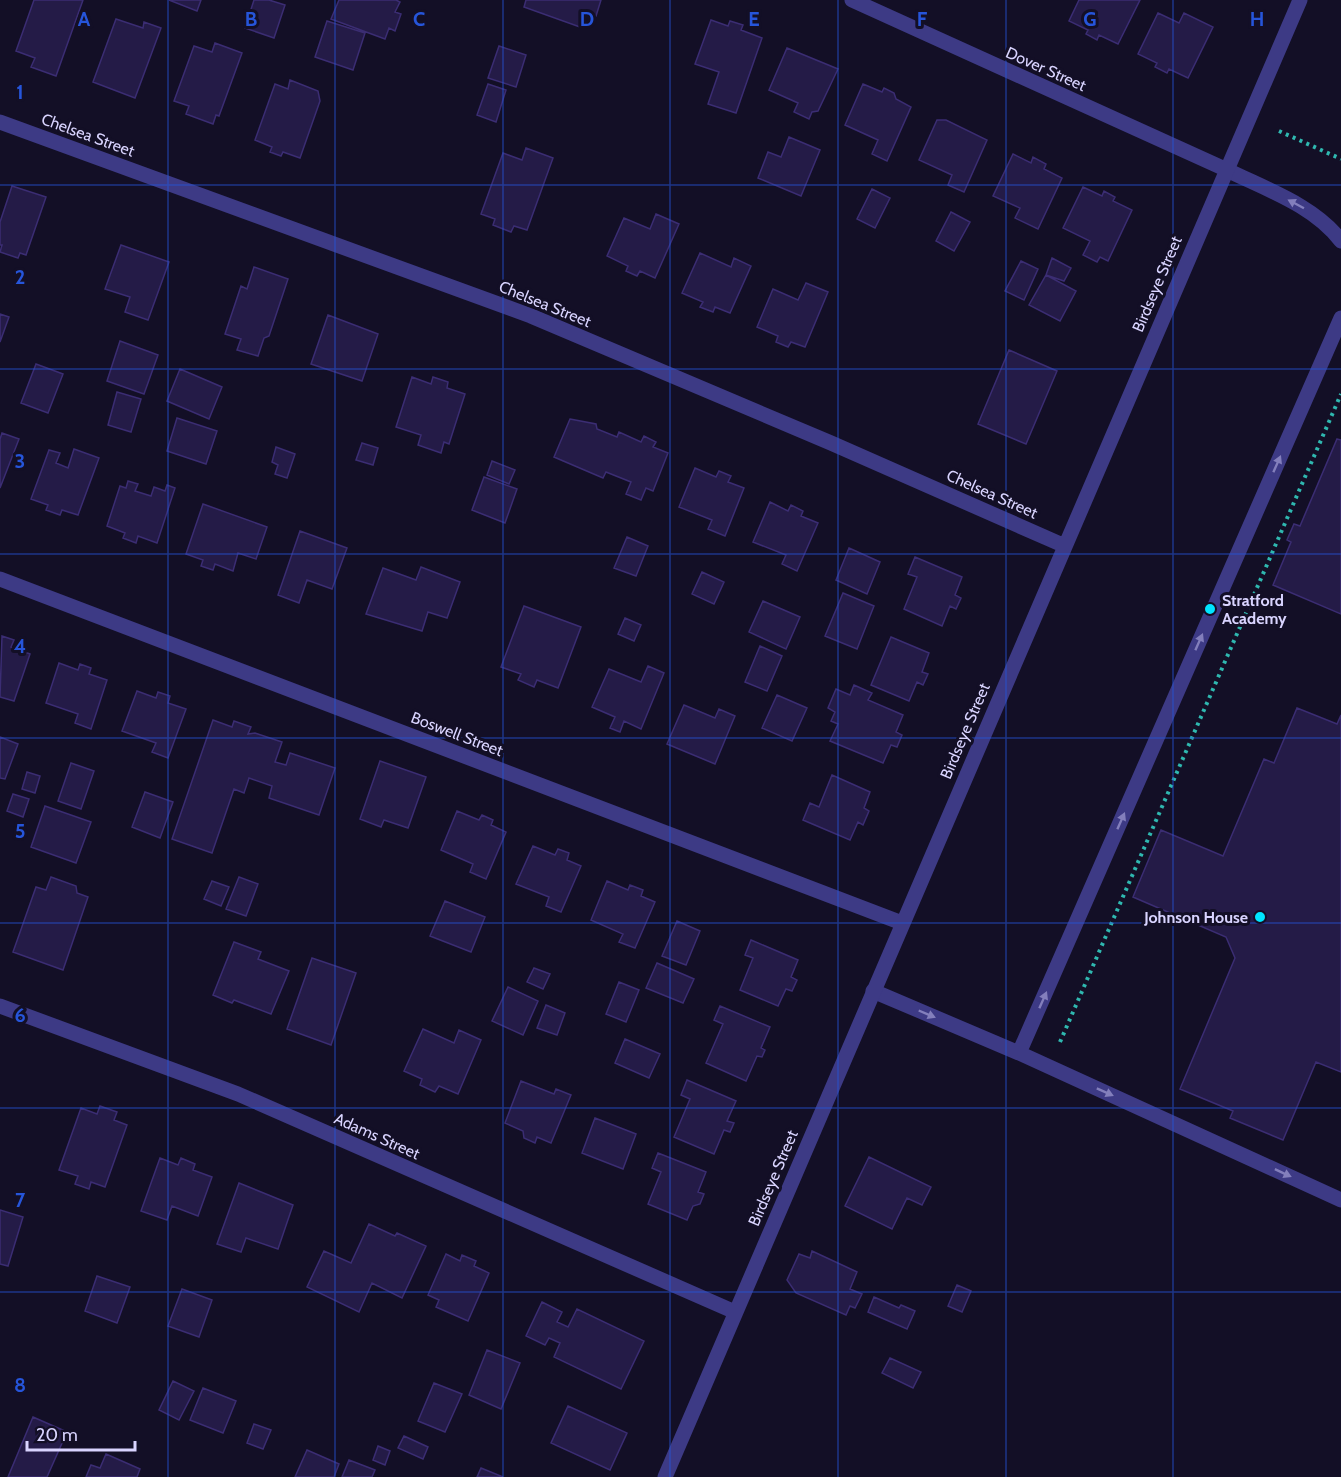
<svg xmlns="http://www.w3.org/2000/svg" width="1341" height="1477" font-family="Cabin,sans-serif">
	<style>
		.building { fill: #241b47; stroke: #3b2d73; stroke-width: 1.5 }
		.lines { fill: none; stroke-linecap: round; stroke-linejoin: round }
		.path { stroke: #2fb8b0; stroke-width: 4; stroke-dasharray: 3 4.5; stroke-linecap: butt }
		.service { stroke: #3d3a85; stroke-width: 15 }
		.minor { stroke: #3d3a85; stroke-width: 15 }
		.oneway { fill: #837fbc }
		.grid { fill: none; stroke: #2655da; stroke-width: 1.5; stroke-opacity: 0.55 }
		.poi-dot { fill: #00e5ff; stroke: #130f26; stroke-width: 2 }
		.labels { text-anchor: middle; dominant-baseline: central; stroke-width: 6; stroke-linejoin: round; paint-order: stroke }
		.street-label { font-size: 16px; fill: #d9d4ff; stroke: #130f26 }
		.poi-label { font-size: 16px; font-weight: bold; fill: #d9d4ff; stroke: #130f26; text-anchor: start }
		.grid-label { font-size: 20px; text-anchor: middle; font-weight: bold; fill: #2655da; stroke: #130f26; stroke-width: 6; stroke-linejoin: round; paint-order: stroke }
	</style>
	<rect width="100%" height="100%" fill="#130f26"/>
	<path class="building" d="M34 0H83L56 76 31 67 35 58 16 51Z
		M169 0H201L197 11Z
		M254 0H269L285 5 274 38 245 28Z
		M339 0H396L400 2 395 12 401 14 395 31 389 28 385 39 331 19Z
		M526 0H601L596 16 585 12 580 27 524 7Z
		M1079 0H1140L1118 44 1099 35 1097 40 1086 34 1088 30 1069 21Z
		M1158 13 1179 23 1184 13 1213 27 1188 78 1169 69 1167 73 1155 67 1157 63 1138 54Z
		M116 19 143 28 144 22 161 28 135 98 93 82Z
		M711 20 728 26 730 21 743 25 741 30 762 38 736 113 708 104 719 72 695 64Z
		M327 21 365 33 353 70 315 57Z
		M215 43 242 53 219 116 216 115 213 124 186 114 189 106 174 101 194 46 212 52Z
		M499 46 526 55 516 87 488 78Z
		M787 48 838 69 818 111 812 112 809 119 794 112 798 103 769 90Z
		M290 80 318 91 320 101 300 158 283 152 281 156 270 152 272 147 255 140 275 84 288 89Z
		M488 84 506 90 496 122 477 115Z
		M863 84 882 92 884 88 894 93 896 99 911 107 887 161 872 154 878 140 845 125Z
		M937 120H946L987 140 964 192 948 185 952 175 919 160Z
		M789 137 820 150 801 196 758 178 768 152 781 157Z
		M526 148 553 158 527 230 514 226 511 232 493 225 495 219 481 214 503 153 522 160Z
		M1013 154 1031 163 1033 157 1046 164 1044 169 1062 178 1038 229 1015 218 1020 208 993 196Z
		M12 186 46 197 26 255 20 253 18 258 0 252 2 245H0V222Z
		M1083 187 1102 196 1104 191 1115 197 1113 201 1132 210 1108 261 1100 257 1097 262 1083 255 1090 241 1063 228Z
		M872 189 890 198 875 228 857 219Z
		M951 212 970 222 954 251 936 241Z
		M656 214 679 224 655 278 640 271 637 276 626 271 628 266 607 256 624 218 650 229Z
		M121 245 169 262 148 320 125 312 130 297 105 289Z
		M700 253 731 267 734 258 751 266 730 313 715 307 713 312 700 307 703 302 682 293Z
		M1052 258 1071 268 1064 281 1046 275Z
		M1021 261 1038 269 1024 300 1005 291Z
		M254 267 288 279 269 336 264 338 258 356 237 350 241 339 225 334 241 286 247 289Z
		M1046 275 1076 291 1060 321 1029 305Z
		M806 283 828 292 805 347 791 342 788 347 776 342 778 336 757 327 773 289 798 300Z
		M0 314 9 317 0 342Z
		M328 315 378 334 362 381 311 364Z
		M120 341 158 355 144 394 107 381Z
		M1009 350 1057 371 1026 444 978 424Z
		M36 364 63 374 48 413 21 403Z
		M180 369 222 387 209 419 167 401Z
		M412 377 431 384 433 377 448 382 447 388 465 394 449 444 444 442 441 453 418 445 421 435 396 427Z
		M117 392 141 399 131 432 108 425Z
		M177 418 217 431 206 464 167 451Z
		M570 419 596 424 597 429 617 437 619 432 641 442 644 436 656 442 653 447 668 453 653 491 646 488 641 500 626 494 631 482 606 472 603 478 554 457Z
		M2 433 19 439 0 488V439Z
		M1337 439 1341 440V614L1273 585 1291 542 1287 540 1294 524 1300 526Z
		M362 443 378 448 373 465 356 460Z
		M276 447 295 454 287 478 275 474 278 465 272 462Z
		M74 449 99 458 78 515 62 510 60 515 46 510 48 505 31 499 49 450 60 453 56 463 68 468Z
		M492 461 515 470 509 484 487 475Z
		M695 468 716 477 719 471 731 476 728 482 744 488 725 536 708 529 712 520 679 507Z
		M484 477 517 489 505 523 472 510Z
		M128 481 138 484 135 491 151 496 154 487 165 491 167 485 175 488 157 543 138 536 136 543 123 538 125 533 107 526 120 486 126 488Z
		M770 502 788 511 791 505 803 511 801 516 818 523 797 571 782 564 786 555 753 542Z
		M203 504 267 527 256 559 238 553 233 571 215 564 213 570 201 566 203 560 186 554Z
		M300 531 347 548 332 589 307 580 299 603 278 595Z
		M627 537 648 546 636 576 614 568Z
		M849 548 880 562 867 594 836 580Z
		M915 557 962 577 955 595 961 598 956 609 950 606 942 626 904 609 917 577 908 574Z
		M421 567 460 582 447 618 428 612 422 631 366 614 383 568 416 580Z
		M702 572 724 582 714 604 692 594Z
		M843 593 874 606 857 649 825 636Z
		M763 601 800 617 786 649 749 632Z
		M524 606 581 627 558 688 537 680 534 687 518 680 521 674 501 667Z
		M625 618 641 625 634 641 618 634Z
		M2 636 14 640 11 647 30 654 14 701 0 697Z
		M891 637 929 653 922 672 928 674 923 685 917 682 909 701 871 685Z
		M760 646 782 656 767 691 745 682Z
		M59 663 78 670 80 664 91 668 89 674 107 680 91 729 75 723 78 714 46 703Z
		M648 666 664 673 641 729 624 721 620 732 610 728 615 717 592 707 609 669 641 682Z
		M854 685 872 693 868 700 903 715 896 732 902 735 897 747 891 745 883 763 830 741 838 724 831 721 835 712 828 708 836 689 850 695Z
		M137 691 156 698 158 692 170 696 168 703 186 709 168 758 152 752 156 743 122 731Z
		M777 695 807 708 792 741 762 728Z
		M684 705 715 718 719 709 735 716 715 764 667 744Z
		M1297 708 1337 724 1341 715V1072L1316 1062 1283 1140 1230 1118 1233 1111 1180 1089 1235 958 1226 937 1133 897 1161 830 1223 856 1264 759 1274 763Z
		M213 720 232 727 234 721 251 727 248 734 255 733 282 742 275 762 286 765 290 753 335 768 319 815 269 798 272 786 249 778 244 793 234 789 212 853 172 839Z
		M0 737 18 744 5 779 0 778Z
		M380 761 426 777 408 828 384 820 381 827 360 819Z
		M71 763 94 771 81 809 58 801Z
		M27 772 40 776 35 793 22 789Z
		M832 775 870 792 864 808 869 811 863 825 858 822 850 840 803 820 810 803 819 807Z
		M145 792 173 802 160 838 132 827Z
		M13 794 29 799 23 817 7 811Z
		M45 806 91 822 76 863 31 847Z
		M457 811 479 820 482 815 493 820 491 825 506 832 486 879 470 872 473 864 441 850Z
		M533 846 555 855 558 849 569 853 567 860 581 866 561 912 546 906 549 897 516 884Z
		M51 877 76 886 77 893 88 897 63 970 13 952 36 887 46 890Z
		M239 877 258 884 246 916 226 909Z
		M212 881 229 887 221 906 204 899Z
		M607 881 628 890 630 885 643 890 641 896 655 902 635 948 619 942 623 934 591 920Z
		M445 901 485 917 471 952 430 936Z
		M677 921 700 931 686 965 662 956Z
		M751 940 798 960 791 977 797 980 792 991 786 989 778 1006 740 990 753 958 745 955Z
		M234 942 261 952 258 959 289 971 271 1014 234 1000 232 1003 213 995Z
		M312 958 356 973 331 1045 287 1029Z
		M657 963 694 979 683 1003 646 988Z
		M534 968 550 974 543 989 527 982Z
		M619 982 639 990 626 1022 606 1014Z
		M508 987 538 1001 523 1035 492 1021Z
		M546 1005 565 1013 557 1035 537 1028Z
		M720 1006 770 1027 761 1048 765 1050 762 1057 757 1056 746 1081 706 1063 723 1024 714 1020Z
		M423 1029 454 1043 459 1030 481 1040 458 1094 439 1086 435 1092 420 1085 422 1079 404 1071Z
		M625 1039 660 1054 649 1078 615 1063Z
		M687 1080 736 1101 727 1121 734 1123 730 1132 724 1130 714 1154 674 1137 690 1099 681 1095Z
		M521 1081 554 1094 556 1089 571 1095 551 1143 537 1137 535 1143 524 1138 523 1131 505 1123Z
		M100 1106 117 1112 114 1120 127 1125 105 1187 91 1182 89 1189 75 1184 78 1176 59 1170 81 1108 97 1114Z
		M595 1118 636 1134 623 1169 582 1153Z
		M658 1153 706 1172 698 1192 704 1194 700 1204 693 1206 687 1220 648 1204 661 1172 652 1168Z
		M869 1157 931 1187 922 1205 907 1198 892 1229 845 1206Z
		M160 1158 178 1165 181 1158 195 1164 193 1170 212 1177 198 1216 172 1206 167 1220 141 1211Z
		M239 1183 293 1205 278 1249 246 1238 241 1252 217 1244Z
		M0 1210 23 1217 8 1266 0 1264Z
		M369 1224 395 1236 397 1233 426 1246 402 1298 372 1283 359 1312 307 1287 324 1251 351 1263Z
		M812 1251 857 1272 850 1289 862 1294 855 1308 850 1306 846 1315 796 1293 787 1280 799 1254 810 1258Z
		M446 1254 460 1261 462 1255 476 1261 474 1266 489 1273 468 1321 436 1307 439 1300 428 1295Z
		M97 1276 130 1287 117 1323 85 1311Z
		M957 1285 971 1291 962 1312 948 1306Z
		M182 1289 212 1300 199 1337 168 1326Z
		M874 1297 899 1308 901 1305 915 1311 907 1329 868 1312Z
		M542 1302 562 1312 557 1322 568 1327 577 1309 644 1341 621 1389 554 1357 560 1343 549 1338 545 1345 526 1336Z
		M487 1350 520 1363 501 1409 469 1395Z
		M890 1358 921 1372 913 1388 882 1373Z
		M173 1381 194 1391 179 1420 159 1410Z
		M434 1383 462 1394 445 1432 418 1421Z
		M203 1388 236 1401 223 1433 190 1420Z
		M568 1406 627 1433 610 1470 551 1443Z
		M33 1417 67 1432 47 1477H8Z
		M254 1424 271 1430 263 1449 247 1443Z
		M404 1436 428 1447 423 1459 398 1448Z
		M378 1446 390 1451 385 1465 373 1460Z
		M307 1450 339 1464 334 1477H295Z
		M106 1454 140 1469 137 1477H86L91 1465 100 1468Z
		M349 1460 375 1470 372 1477H342Z
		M481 1468 503 1477H477Z"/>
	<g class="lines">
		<path class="path" d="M1279 131 1341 159
			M1060 1042 1341 394"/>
		<path class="service" d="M1225 169C1265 189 1314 205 1341 241
			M873 991 1019 1053 1341 1200
			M1019 1053 1341 318"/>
		<path class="minor" d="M852 0 1225 169
			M0 122 531 316 831 443 1065 546
			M0 579 902 923
			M0 1006 238 1094 735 1312
			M665 1477 1300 0"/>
	</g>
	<defs><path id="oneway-solid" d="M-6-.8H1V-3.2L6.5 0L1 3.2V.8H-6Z" transform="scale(1.5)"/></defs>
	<g class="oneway">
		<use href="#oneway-solid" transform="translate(1296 204) rotate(-152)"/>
		<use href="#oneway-solid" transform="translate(1277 464) rotate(-66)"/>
		<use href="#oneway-solid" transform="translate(1199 642) rotate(-66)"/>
		<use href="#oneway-solid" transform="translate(1121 821) rotate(-66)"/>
		<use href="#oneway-solid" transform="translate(1043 1000) rotate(-66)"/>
		<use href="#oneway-solid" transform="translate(927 1014) rotate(23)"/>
		<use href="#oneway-solid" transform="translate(1105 1092) rotate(24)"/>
		<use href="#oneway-solid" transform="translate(1283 1173) rotate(25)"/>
	</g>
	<path class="grid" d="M168 0V1477M335 0V1477M503 0V1477M670 0V1477M838 0V1477M1006 0V1477M1173 0V1477M0 185H1341M0 369H1341M0 554H1341M0 738H1341M0 923H1341M0 1108H1341M0 1292H1341"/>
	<g class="poi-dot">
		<circle cx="1210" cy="609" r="6"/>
		<circle cx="1260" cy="917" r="6"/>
	</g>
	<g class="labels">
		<g class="street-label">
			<text transform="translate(1046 69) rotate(24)">Dover Street</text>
			<text transform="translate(88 135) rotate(20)">Chelsea Street</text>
			<text transform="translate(1157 284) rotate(-67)">Birdseye Street</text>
			<text transform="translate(545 304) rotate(22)">Chelsea Street</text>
			<text transform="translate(992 494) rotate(24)">Chelsea Street</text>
			<text transform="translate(965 731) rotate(-67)">Birdseye Street</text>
			<text transform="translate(457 734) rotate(21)">Boswell Street</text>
			<text transform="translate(377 1136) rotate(24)">Adams Street</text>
			<text transform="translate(773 1178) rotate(-67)">Birdseye Street</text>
		</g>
		<g class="poi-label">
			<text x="1222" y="600">Stratford<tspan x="1222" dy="18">Academy</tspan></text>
			<text x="1248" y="917" text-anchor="end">Johnson House</text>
		</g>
	</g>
	<g class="grid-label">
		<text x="84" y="26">A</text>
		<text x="251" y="26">B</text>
		<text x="419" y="26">C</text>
		<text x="587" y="26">D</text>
		<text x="754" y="26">E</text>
		<text x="922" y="26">F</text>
		<text x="1090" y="26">G</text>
		<text x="1257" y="26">H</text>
		<text x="20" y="99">1</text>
		<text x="20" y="284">2</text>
		<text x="20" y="468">3</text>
		<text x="20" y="653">4</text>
		<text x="20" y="838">5</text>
		<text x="20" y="1022">6</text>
		<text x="20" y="1207">7</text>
		<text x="20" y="1392">8</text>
	</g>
	<path d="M27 1441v9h108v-9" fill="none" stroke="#d9d4ff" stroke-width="3"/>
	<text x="36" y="1441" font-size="18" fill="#d9d4ff" stroke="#130f26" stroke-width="4.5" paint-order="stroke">20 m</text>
</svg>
